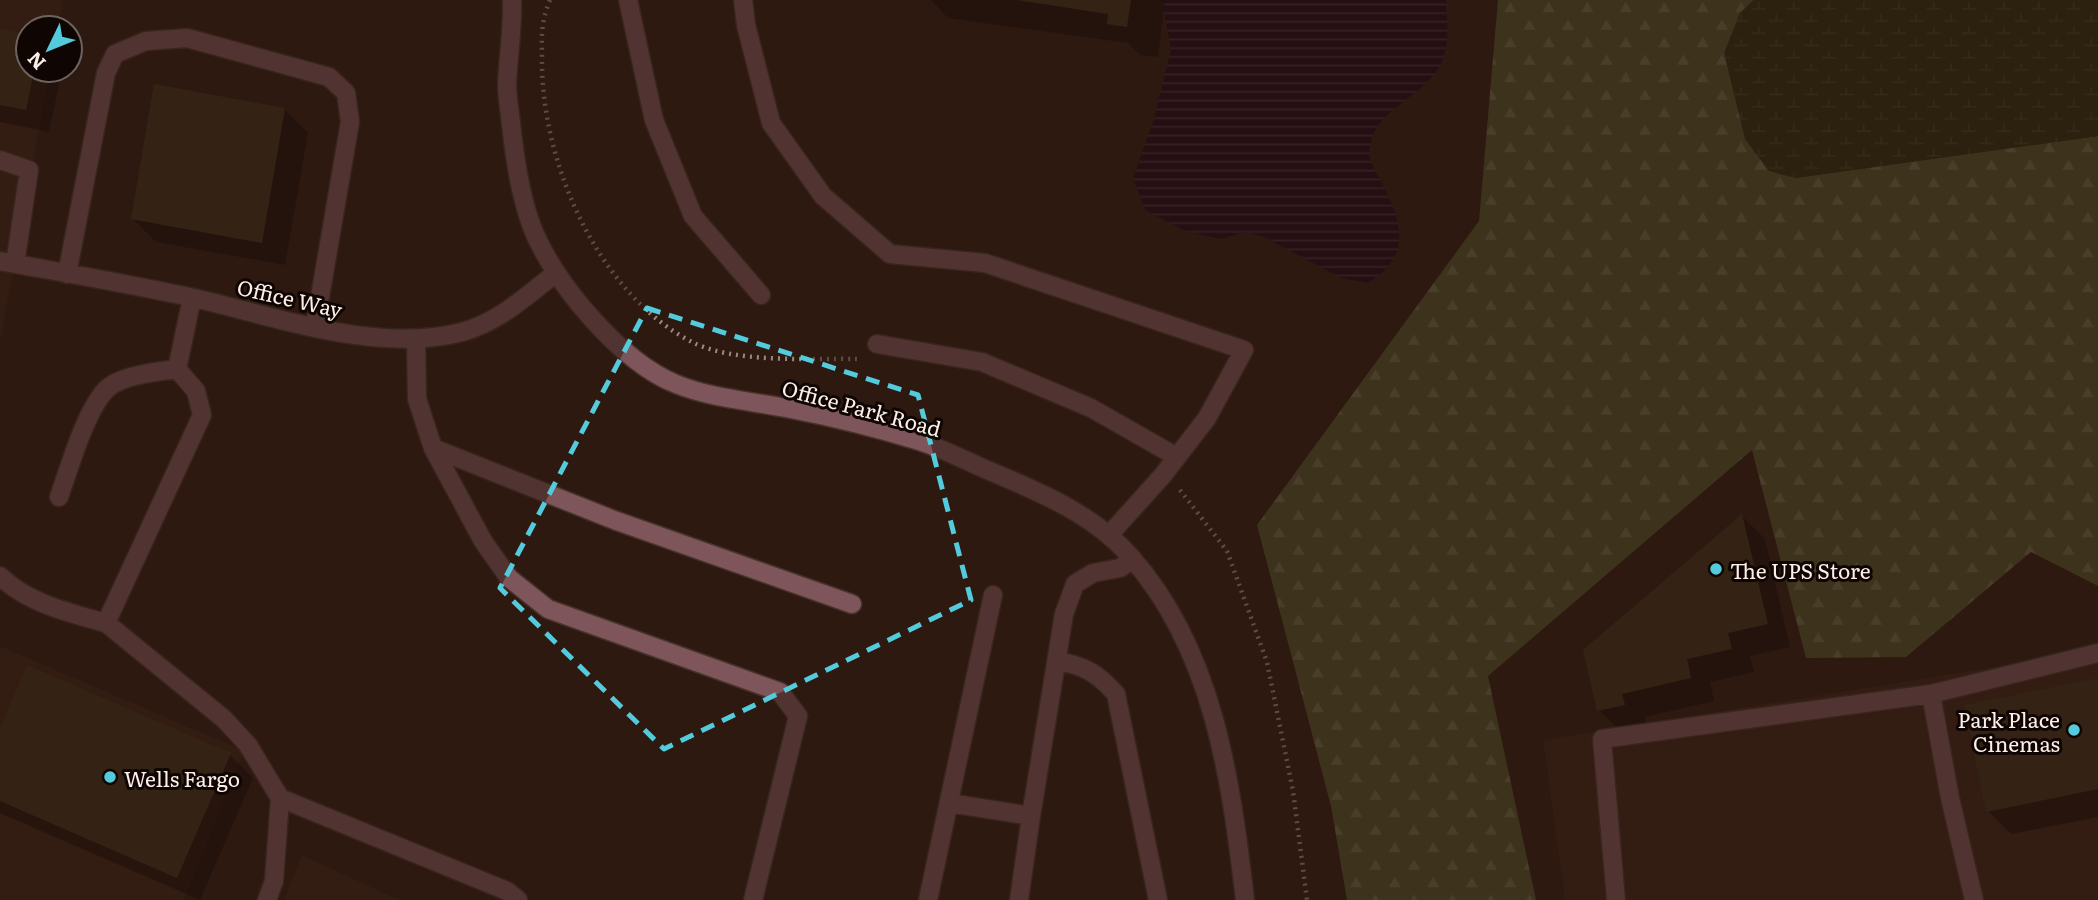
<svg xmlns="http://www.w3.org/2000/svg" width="2098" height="900" font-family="Literata,serif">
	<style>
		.built { fill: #3a1f14 }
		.forest { fill: url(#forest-firs) }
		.wetland { fill: url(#wetland-marsh) }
		.water { fill: url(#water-rules) }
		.shadow { fill: #0007 }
		.building { fill: #3c2f1c }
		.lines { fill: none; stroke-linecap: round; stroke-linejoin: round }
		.minor-casing { stroke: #46332a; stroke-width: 21 }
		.path { stroke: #9a8982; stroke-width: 4.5; stroke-dasharray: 2 5; stroke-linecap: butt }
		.minor { stroke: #7d555b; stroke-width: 18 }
		.marked { fill: none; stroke: #53cbdc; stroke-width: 5; stroke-dasharray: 14 9; stroke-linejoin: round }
		.poi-dot { fill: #53cbdc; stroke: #0f0604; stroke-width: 2.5 }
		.labels { text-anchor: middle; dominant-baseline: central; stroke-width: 6; stroke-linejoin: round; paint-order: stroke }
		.street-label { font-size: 21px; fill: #feefe9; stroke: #0f0604 }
		.poi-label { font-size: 21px; fill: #feefe9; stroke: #0f0604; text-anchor: start }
	</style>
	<defs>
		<pattern id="forest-firs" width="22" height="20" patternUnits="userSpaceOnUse" patternTransform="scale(1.75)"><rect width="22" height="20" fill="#50502a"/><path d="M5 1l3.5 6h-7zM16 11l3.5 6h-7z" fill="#6a6a49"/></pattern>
		<pattern id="wetland-marsh" width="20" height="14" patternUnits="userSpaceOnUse" patternTransform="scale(1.75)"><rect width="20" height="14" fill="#2a2a0c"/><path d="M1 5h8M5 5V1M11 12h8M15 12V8" fill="none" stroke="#3f3f24"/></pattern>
		<pattern id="water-rules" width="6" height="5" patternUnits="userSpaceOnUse" patternTransform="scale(1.75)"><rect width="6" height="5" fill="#1c0317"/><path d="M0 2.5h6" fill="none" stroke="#3e2839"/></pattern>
	</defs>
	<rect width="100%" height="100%" fill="#2d1910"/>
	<path class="built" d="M0 0H63L58 28H28V70H50L0 342Z
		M0 646 244 751 184 900H0Z
		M2098 650V900H1565L1543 740Z
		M302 855 399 900H284Z"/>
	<path class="forest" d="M1498 0H1754L1740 13 1795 178 2098 136V586L2031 552 1906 657 1806 658 1752 450 1488 676 1536 900H1347L1331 806 1257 525 1479 221Z"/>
	<path class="wetland" d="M1754 0H2098V136L1795 178 1769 171 1745 139 1724 53 1740 13Z"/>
	<path class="water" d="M1162 0H1446C1447 19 1450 40 1443 59 1428 97 1376 106 1370 147 1367 160 1375 170 1381 181 1402 222 1413 255 1368 283L1341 278 1264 237 1246 232 1221 239 1185 231 1145 210 1133 178 1154 119 1171 49Z"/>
	<path class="shadow" d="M931 0H1165L1158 57 1140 55 1128 43 948 18Z
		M0 30 28 36V70H62L49 132 0 122Z
		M284 109 308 133 285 265 156 242 133 219Z
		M1742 516 1765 539 1790 647 1750 656 1754 672 1710 682 1714 701 1645 717 1647 728 1622 733 1599 710Z
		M2098 680V817L2011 834 1988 811Z
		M0 733 230 755 253 778 200 900 0 813Z"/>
	<path class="building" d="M1017 0H1131L1127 27 1107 24 1108 14Z
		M0 29 28 34V70H34L26 110 0 105Z
		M154 84 285 108 262 243 131 219Z
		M1742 514 1768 624 1728 633 1732 649 1687 659 1691 678 1622 694 1625 705 1597 711 1583 650Z
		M27 665 231 753 177 878 0 801V728Z
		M2098 678V789L1986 812 1964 705Z"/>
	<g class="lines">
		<defs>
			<path id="minor" d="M512 0C513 29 508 57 507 85 507 98 510 112 511 124 515 159 520 195 532 227 553 282 621 362 676 384 713 399 753 401 791 409 832 417 880 429 919 441 944 449 968 462 992 472 1042 493 1094 515 1130 556 1214 650 1231 781 1245 900
				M628 0 654 120 693 216 761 295
				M743 0 746 25 771 123 823 196 890 254 985 263 1244 350 1207 418 1163 475 1110 534
				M0 160 29 170 15 264
				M0 261C65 273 130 284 194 298 277 317 377 354 462 332 499 322 526 296 556 273
				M67 274 106 73 115 54 146 41 187 38 329 77 346 93 350 122 315 326
				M416 340 417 399 433 448 614 520 852 604
				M877 344 982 362 1091 408 1177 457
				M433 448 483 541 509 578 548 609 780 692 798 716 753 900
				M59 497C69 469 87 405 109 387 122 376 159 371 177 369L192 298
				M0 576C27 603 70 613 106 623L202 415 196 391 177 369
				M106 623 224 719 248 745 280 798 274 881 267 900
				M1058 661C1085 666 1097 673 1116 694L1158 900
				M1931 694 2098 653
				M280 798 507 891 518 900
				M949 803 1031 816 1064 614 1075 584 1093 573 1120 568 1133 559
				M928 900 993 595
				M1019 900 1031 816
				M1616 900 1602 739 1931 694 1950 798 1974 900"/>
		</defs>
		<use href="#minor" class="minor-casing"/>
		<path class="path" d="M550 0C540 24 542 37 542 62 542 162 597 292 690 341 733 364 809 358 857 359
			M1180 490 1227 551 1267 662 1293 791 1307 900"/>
		<use href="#minor" class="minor"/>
	</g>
	<path d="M0 0H2098V900H0ZM647 308 918 395 971 600 664 749 500 588Z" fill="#2d1910" fill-opacity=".55" fill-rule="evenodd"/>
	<path class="marked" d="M647 308 918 395 971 600 664 749 500 588Z"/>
	<g class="poi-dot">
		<circle cx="1716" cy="569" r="7"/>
		<circle cx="2074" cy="730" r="7"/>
		<circle cx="110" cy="777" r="7"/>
	</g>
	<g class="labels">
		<g class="street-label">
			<text transform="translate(290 297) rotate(13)">Office Way</text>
			<text transform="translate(862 407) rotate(15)">Office Park Road</text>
		</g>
		<g class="poi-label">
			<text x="1730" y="569">The UPS Store</text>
			<text x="2060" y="718" text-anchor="end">Park Place<tspan x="2060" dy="24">Cinemas</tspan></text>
			<text x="124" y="777">Wells Fargo</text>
		</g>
	</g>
	<g transform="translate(49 49) rotate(227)"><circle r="33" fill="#0f0604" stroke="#6f6360" stroke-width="2"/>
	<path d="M0-5L12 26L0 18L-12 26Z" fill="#53cbdc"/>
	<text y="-10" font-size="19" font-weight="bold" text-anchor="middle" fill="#feefe9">N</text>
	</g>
</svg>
